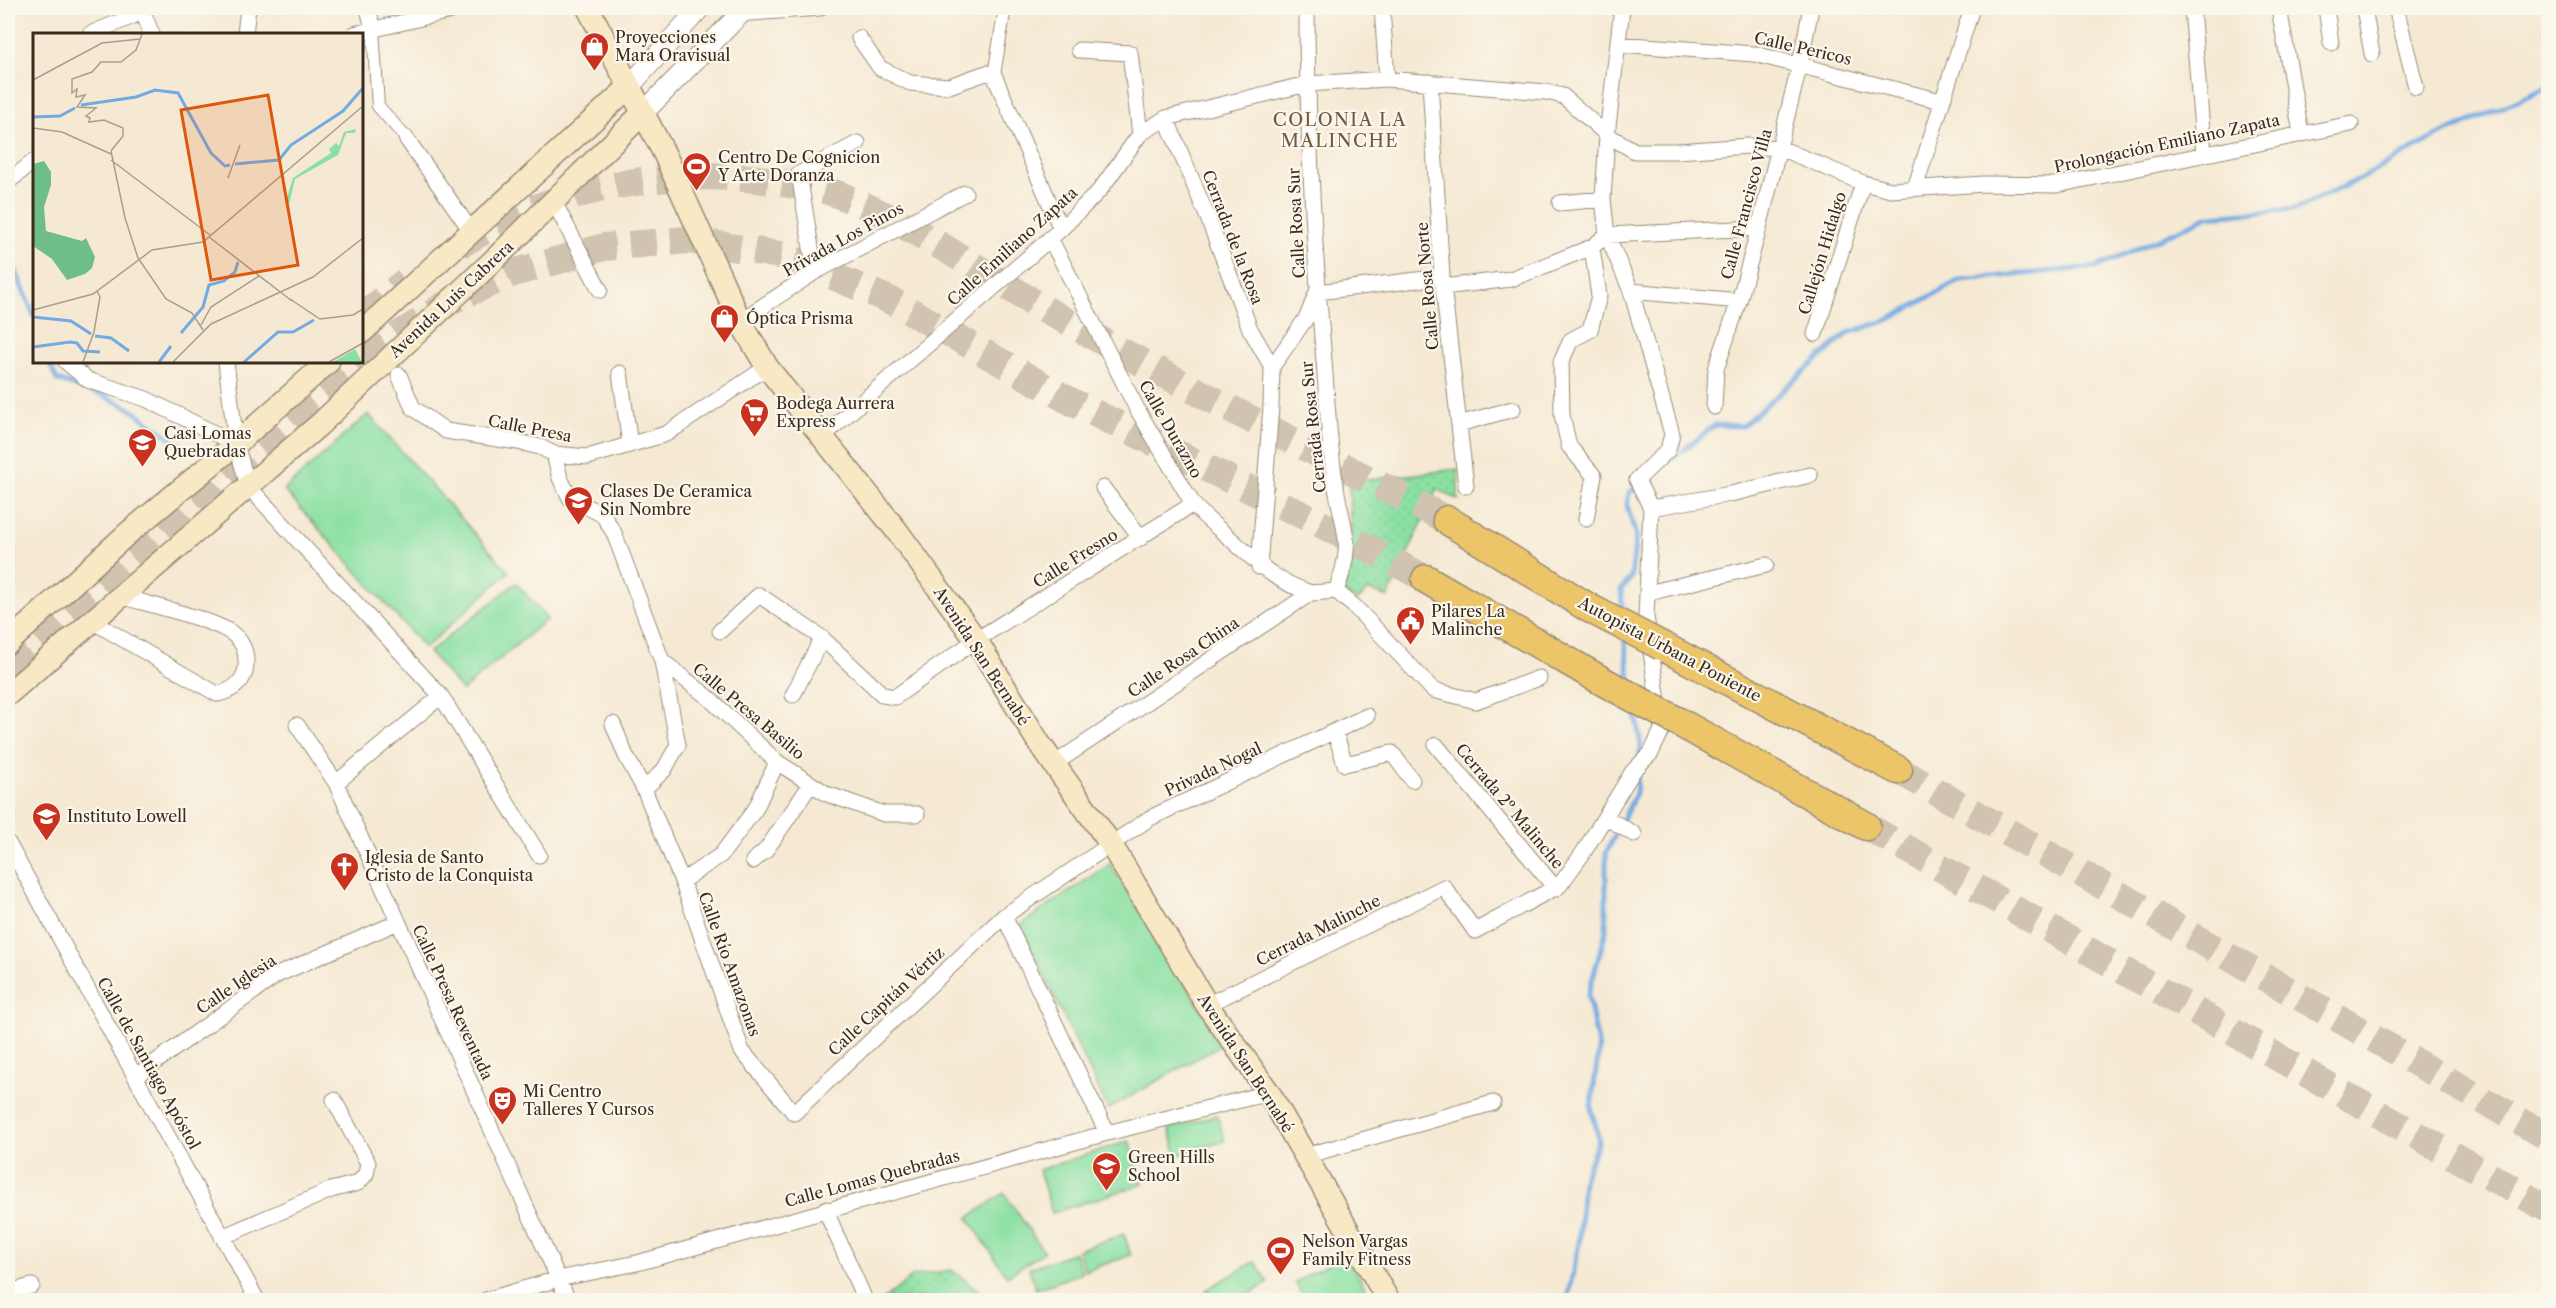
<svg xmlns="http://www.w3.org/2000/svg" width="2556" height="1308" font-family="'Libre Caslon Text',serif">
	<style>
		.grass { fill: #8ae0a2; stroke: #628560; stroke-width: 1.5 }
		.park { fill: url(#park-dots); stroke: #628560; stroke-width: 1.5 }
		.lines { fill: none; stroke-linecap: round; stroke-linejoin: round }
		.stream { stroke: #73aae1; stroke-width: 5 }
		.motorway-tunnel { stroke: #d0c3af; stroke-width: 28; stroke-dasharray: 28 14; stroke-linecap: butt }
		.pedestrian-casing { stroke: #988a78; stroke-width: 14 }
		.minor-casing { stroke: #988a78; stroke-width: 17 }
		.tertiary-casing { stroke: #988a78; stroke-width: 22 }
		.secondary-casing { stroke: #988a78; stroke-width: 25 }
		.motorway-casing { stroke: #988a78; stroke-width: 31 }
		.pedestrian { stroke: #fff; stroke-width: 12 }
		.minor { stroke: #fff; stroke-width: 15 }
		.tertiary { stroke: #fff; stroke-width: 20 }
		.secondary { stroke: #f8e8c3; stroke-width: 22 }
		.motorway { stroke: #edc569; stroke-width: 28 }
		.motorway-bridge-casing { stroke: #988a78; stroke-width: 31; stroke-linecap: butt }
		.motorway-bridge { stroke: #edc569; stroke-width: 28 }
		.labels { text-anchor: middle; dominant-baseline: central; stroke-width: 4.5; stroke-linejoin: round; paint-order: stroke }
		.poi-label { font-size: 16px; fill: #3b2a1e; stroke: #fbf7ec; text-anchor: start }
		.street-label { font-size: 16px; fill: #3b2a1e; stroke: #fbf7ec }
		.neighbourhood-label { font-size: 18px; letter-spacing: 1.5px; fill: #725843; stroke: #fbf7ec }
		.inset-river { fill: none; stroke: #73aae1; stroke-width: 3 }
		.inset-road { fill: none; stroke: #ab9d8b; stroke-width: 1.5 }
		.view { fill: #df570d; fill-opacity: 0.15; stroke: #df570d; stroke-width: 3 }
		.inset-edge { fill: none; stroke: #3b2a1e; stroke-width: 3 }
	</style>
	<defs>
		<pattern id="park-dots" width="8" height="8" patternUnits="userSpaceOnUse" patternTransform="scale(1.5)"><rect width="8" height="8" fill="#8ae0a2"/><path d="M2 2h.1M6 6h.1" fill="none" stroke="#78c08b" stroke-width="1.8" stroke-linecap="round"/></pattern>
	</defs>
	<rect width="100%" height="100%" fill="#fbf7ec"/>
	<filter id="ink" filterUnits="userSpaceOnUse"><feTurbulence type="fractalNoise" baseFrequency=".0167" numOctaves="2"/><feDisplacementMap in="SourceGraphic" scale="12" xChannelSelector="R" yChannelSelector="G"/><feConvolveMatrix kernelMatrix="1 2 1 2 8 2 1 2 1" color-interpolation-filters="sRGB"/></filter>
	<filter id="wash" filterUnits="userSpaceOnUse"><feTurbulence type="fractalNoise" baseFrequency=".008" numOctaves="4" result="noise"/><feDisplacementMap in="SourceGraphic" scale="24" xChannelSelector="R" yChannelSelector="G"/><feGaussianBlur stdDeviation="1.35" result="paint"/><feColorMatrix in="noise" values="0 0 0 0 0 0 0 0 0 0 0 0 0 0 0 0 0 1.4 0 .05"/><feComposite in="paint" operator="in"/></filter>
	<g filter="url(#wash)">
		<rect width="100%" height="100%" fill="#f5e9d3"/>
		<path class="grass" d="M368 414 509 572 425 648 284 490Z
			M516 583 547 619 462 691 429 652Z
			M1110 864 1223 1044 1108 1109 1020 925Z
			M1217 1115 1225 1141 1177 1155 1169 1129Z
			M1129 1141 1143 1184 1052 1213 1039 1170Z
			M1004 1193 1044 1252 1007 1276 968 1218Z
			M1124 1234 1131 1255 1085 1271 1078 1250Z
			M1075 1252 1082 1273 1036 1289 1029 1268Z
			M1346 1254 1371 1298 1368 1300H1305L1295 1282Z
			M1255 1261 1268 1283 1239 1300H1212L1206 1290Z"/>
		<path class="park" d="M1458 469V500L1437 489 1388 597 1368 590 1357 601 1342 591 1352 565 1349 482Z
			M952 1270 991 1300 914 1298 883 1300 913 1276Z"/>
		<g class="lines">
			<path class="stream" d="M8 258 15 269 34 316
				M49 362 57 380 100 394 129 408 185 448
				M1653 474 1715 425 1742 426 1848 333 1888 320 1960 280 2097 267 2209 216 2296 209 2366 176 2431 139 2548 87
				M1623 615 1621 589 1631 578 1636 536 1627 505 1629 493 1639 485
				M1624 636 1631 686
				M1635 710 1641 746 1639 760
				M1569 1300 1568 1296 1579 1243 1583 1180 1599 1139 1591 1108 1599 1049 1588 995 1606 931V853L1636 793 1638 773"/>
		</g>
	</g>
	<g filter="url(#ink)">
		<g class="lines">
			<path class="motorway-tunnel" d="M459 245C556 186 683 162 794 185 808 187 824 189 837 194 921 227 996 283 1075 326 1197 394 1323 455 1447 520
				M362 317 406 281
				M362 359 456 298 513 273 604 247 688 240 786 256 892 301 1070 401 1353 540 1426 579
				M8 670 83 598 358 362
				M1898 770 2548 1137
				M1866 826 2548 1209"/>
			<defs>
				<path id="pedestrian" d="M373 29 378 106 406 138
					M994 75 1005 8"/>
				<path id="minor" d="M141 8 152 34
					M368 8 373 29
					M1307 8C1307 121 1313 236 1323 349 1327 393 1328 437 1335 481 1342 531 1356 539 1336 591
					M1382 8 1387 79
					M2192 8 2204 154
					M2279 8 2301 133
					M2326 8 2331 43
					M2364 8 2372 54
					M2396 8 2416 87
					M738 14 820 8
					M90 34 143 12
					M245 34 248 8
					M354 34 463 8
					M859 38 880 68 910 83 949 86 986 73 994 75 1061 229
					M1618 44 1754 54 1941 101
					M1079 50 1130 53 1140 134
					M1430 82 1442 277 1466 486
					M1166 118 1208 218 1250 329 1272 367
					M406 138 472 232
					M8 182 34 161
					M1915 188 1972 8
					M554 202 600 290
					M1560 203 1603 199
					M1050 238 1137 409 1193 504C1205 519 1220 529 1234 542 1263 567 1273 580 1311 593
					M815 272 799 174 858 143
					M1443 287 1511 279 1592 247 1607 235 1759 228
					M1631 291 1739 301
					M1318 292 1442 277
					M740 321 815 272 965 193
					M1815 334 1863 183
					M66 362 88 380 146 399 236 444
					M226 362 236 444 248 486 441 696 539 855
					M620 373 630 445
					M399 375 413 408 446 431 518 442 540 447 554 454 588 457 666 434 767 367
					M1714 407 1716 369 1739 301 1759 228 1800 64 1811 8
					M1459 424 1513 409
					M824 435 1061 229 1100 190 1140 134 1166 118 1307 84 1387 79 1546 92 1563 96 1607 135 1635 151H1678L1748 146 1780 148 1863 183 1891 190 1984 184 2057 185 2351 124
					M554 454 560 478 570 498 603 515 614 533 662 661 709 698 777 762 827 794 884 814H917
					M1103 488 1141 538
					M1651 508 1731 494 1810 475
					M1586 519 1594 476 1569 446 1562 415 1561 362 1571 340 1590 330 1599 296 1592 247
					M1259 567 1271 406 1272 367 1307 317 1317 292
					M1336 591 1355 607 1433 690 1476 701 1539 678
					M1648 593 1766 565
					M92 621 217 694C229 692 241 685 245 672 248 658 245 644 234 635 217 620 146 604 121 596
					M720 631 759 595 822 638 883 695 895 697 976 640 1193 504
					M793 695 822 638
					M613 724 626 756 644 789 682 881 742 1051 794 1113 1004 916 1150 818 1367 716
					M297 725 336 783 568 1300
					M1335 732 1345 764 1392 753 1412 780
					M1436 745 1556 889
					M1054 764 1311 593 1336 591
					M336 783 441 696
					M644 789 664 770 678 745 662 661
					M1605 817 1634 834
					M8 843 257 1300
					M753 861 766 850 811 784
					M682 881 721 855 756 808 777 762
					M1004 916 1107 1133
					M1207 1005 1444 887 1475 931 1560 885 1583 853 1633 771 1651 753 1662 730 1646 616 1651 508 1637 480 1668 450 1672 434 1631 291 1607 235 1603 199 1607 135 1622 8
					M136 1076 277 975 396 923
					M1305 1156 1493 1103
					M825 1209 865 1300
					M222 1237 331 1190 358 1183 366 1174 368 1163 334 1100
					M8 1292 32 1286
					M486 1300 558 1279 637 1263 1107 1133 1269 1093"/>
				<path id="tertiary" d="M628 88 700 8
					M642 114 746 8"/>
				<path id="secondary" d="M588 8 665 155 740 321 767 367 897 531 976 640 1039 743 1110 843 1207 1005 1269 1093 1388 1300
					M362 332 628 88
					M8 643 127 534 236 444 328 362
					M8 694 320 424 496 258 642 114"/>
				<path id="motorway" d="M1447 520 1589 608
					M1426 579 1604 682
					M1662 646 1898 770
					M1677 721 1866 826"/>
			</defs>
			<use href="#pedestrian" class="pedestrian-casing"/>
			<use href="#minor" class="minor-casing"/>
			<use href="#tertiary" class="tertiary-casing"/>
			<use href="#secondary" class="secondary-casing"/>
			<use href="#motorway" class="motorway-casing"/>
			<use href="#pedestrian" class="pedestrian"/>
			<use href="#minor" class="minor"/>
			<use href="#tertiary" class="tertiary"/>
			<use href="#secondary" class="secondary"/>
			<use href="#motorway" class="motorway"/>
			<defs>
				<path id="motorway-bridge" d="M1589 608 1662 646
					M1604 682 1677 721"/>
			</defs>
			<use href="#motorway-bridge" class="motorway-bridge-casing"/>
			<use href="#motorway-bridge" class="motorway-bridge"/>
		</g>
	</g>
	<defs>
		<symbol id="shop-pin" viewBox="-11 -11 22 30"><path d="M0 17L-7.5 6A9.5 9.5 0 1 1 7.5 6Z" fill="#c8321e" stroke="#fbf7ec"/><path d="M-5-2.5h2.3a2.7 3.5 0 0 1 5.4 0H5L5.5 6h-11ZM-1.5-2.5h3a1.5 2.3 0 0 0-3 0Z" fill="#fff"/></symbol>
		<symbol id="stadium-pin" viewBox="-11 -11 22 30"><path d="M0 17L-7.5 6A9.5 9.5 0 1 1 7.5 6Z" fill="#c8321e" stroke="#fbf7ec"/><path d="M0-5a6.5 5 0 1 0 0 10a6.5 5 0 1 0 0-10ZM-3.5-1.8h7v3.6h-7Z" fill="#fff"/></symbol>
		<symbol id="supermarket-pin" viewBox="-11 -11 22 30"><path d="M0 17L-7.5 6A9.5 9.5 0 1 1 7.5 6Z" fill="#c8321e" stroke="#fbf7ec"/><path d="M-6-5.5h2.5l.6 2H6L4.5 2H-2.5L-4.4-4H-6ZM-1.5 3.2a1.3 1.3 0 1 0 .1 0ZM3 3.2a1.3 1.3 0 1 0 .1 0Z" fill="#fff"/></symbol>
		<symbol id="school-pin" viewBox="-11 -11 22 30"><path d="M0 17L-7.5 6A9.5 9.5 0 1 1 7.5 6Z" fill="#c8321e" stroke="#fbf7ec"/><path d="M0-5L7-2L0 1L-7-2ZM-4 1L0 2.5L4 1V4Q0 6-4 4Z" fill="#fff"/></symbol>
		<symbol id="civic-pin" viewBox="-11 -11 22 30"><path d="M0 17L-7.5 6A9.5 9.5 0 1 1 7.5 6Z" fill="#c8321e" stroke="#fbf7ec"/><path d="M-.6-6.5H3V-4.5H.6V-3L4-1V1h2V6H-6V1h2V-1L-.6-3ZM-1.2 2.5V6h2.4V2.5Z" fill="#fff"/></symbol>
		<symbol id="church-pin" viewBox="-11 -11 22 30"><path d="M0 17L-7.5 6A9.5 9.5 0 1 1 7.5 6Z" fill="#c8321e" stroke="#fbf7ec"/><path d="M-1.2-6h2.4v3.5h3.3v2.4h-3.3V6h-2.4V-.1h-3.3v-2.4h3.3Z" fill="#fff"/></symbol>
		<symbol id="theatre-pin" viewBox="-11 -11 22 30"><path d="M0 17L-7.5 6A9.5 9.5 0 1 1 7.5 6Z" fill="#c8321e" stroke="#fbf7ec"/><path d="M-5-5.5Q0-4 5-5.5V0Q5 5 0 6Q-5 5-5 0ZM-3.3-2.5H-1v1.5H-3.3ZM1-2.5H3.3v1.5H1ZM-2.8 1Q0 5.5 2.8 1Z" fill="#fff"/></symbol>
	</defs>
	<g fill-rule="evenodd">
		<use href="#shop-pin" x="578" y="30" width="33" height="45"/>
		<use href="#stadium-pin" x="680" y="150" width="33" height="45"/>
		<use href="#shop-pin" x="708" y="302" width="33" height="45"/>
		<use href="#supermarket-pin" x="738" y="396" width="33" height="45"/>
		<use href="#school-pin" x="126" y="426" width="33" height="45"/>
		<use href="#school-pin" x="562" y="484" width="33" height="45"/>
		<use href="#civic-pin" x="1394" y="604" width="33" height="45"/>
		<use href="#school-pin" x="30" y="800" width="33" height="45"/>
		<use href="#church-pin" x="328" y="850" width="33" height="45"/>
		<use href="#theatre-pin" x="486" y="1084" width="33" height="45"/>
		<use href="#school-pin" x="1090" y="1150" width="33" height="45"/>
		<use href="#stadium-pin" x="1264" y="1234" width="33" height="45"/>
	</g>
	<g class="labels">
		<g class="poi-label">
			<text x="615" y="37">Proyecciones<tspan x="615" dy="18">Mara Oravisual</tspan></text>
			<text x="718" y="157">Centro De Cognicion<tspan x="718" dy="18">Y Arte Doranza</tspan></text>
			<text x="746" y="318">Óptica Prisma</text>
			<text x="776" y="403">Bodega Aurrera<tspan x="776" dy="18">Express</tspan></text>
			<text x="164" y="433">Casi Lomas<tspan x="164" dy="18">Quebradas</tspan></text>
			<text x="600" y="491">Clases De Ceramica<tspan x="600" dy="18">Sin Nombre</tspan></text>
			<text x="1431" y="611">Pilares La<tspan x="1431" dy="18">Malinche</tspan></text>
			<text x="67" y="816">Instituto Lowell</text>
			<text x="365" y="857">Iglesia de Santo<tspan x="365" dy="18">Cristo de la Conquista</tspan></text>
			<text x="523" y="1091">Mi Centro<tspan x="523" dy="18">Talleres Y Cursos</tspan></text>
			<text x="1128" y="1157">Green Hills<tspan x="1128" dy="18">School</tspan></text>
			<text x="1302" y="1241">Nelson Vargas<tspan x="1302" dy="18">Family Fitness</tspan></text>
		</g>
		<g class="street-label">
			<text transform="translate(1803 48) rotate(13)">Calle Pericos</text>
			<text transform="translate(2167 143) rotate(-12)">Prolongación Emiliano Zapata</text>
			<text transform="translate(1746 204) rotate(-75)">Calle Francisco Villa</text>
			<text transform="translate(1296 223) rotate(-93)">Calle Rosa Sur</text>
			<text transform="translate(1233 237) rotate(69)">Cerrada de la Rosa</text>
			<text transform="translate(843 239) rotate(-29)">Privada Los Pinos</text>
			<text transform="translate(1012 246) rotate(-42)">Calle Emiliano Zapata</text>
			<text transform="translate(1822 253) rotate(-73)">Callejón Hidalgo</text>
			<text transform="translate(1427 286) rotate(-95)">Calle Rosa Norte</text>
			<text transform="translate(451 299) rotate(-43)">Avenida Luis Cabrera</text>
			<text transform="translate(1313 427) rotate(-96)">Cerrada Rosa Sur</text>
			<text transform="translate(530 428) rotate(11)">Calle Presa</text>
			<text transform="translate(1171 429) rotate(60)">Calle Durazno</text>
			<text transform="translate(1075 558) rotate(-32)">Calle Fresno</text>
			<text transform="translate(1670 649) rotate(28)">Autopista Urbana Poniente</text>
			<text transform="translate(982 656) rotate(57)">Avenida San Bernabé</text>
			<text transform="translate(1183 657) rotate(-34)">Calle Rosa China</text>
			<text transform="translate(749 711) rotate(40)">Calle Presa Basilio</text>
			<text transform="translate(1213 769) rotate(-25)">Privada Nogal</text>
			<text transform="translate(1510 806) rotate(50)">Cerrada 2º Malinche</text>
			<text transform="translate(1318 930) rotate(-27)">Cerrada Malinche</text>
			<text transform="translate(730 964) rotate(70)">Calle Río Amazonas</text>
			<text transform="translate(236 984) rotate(-34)">Calle Iglesia</text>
			<text transform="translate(886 1001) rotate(-43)">Calle Capitán Vértiz</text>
			<text transform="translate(453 1002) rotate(65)">Calle Presa Reventada</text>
			<text transform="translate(149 1063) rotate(61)">Calle de Santiago Apóstol</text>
			<text transform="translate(1246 1063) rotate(57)">Avenida San Bernabé</text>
			<text transform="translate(872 1178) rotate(-15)">Calle Lomas Quebradas</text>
		</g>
		<g class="neighbourhood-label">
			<text x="1340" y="120">COLONIA LA<tspan x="1340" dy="21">MALINCHE</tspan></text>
		</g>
	</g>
	<g transform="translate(33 33)">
		<rect width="330" height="330" fill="#f5e9d3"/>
		<path d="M11 128 18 139V152L11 174 13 198 49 208 53 205 62 224 59 235 52 241 34 247 19 226 0 213V131Z" fill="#6fbe88"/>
		<path d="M322 316 329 329H300Z" fill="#8ae0a2"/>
		<path d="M323 96 322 100H313L305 122 262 146 256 172 252 171 260 145 298 120 296 116 303 110 306 113 311 99Z" fill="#8ae0a2"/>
		<path class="inset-river" d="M48 72 103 64 122 57 145 60 178 120 192 133 197 132M0 84 27 83 42 75M202 131 246 127 258 112 310 78 330 55M0 284 38 288 58 301M148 300 170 274 176 252 191 248 202 239 205 229M62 303 78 305 96 318M0 314 37 309 44 310 50 318 67 319M126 329 138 313M211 329 245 299H260L281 287"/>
		<path class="inset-road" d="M0 47 69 10 107 6M0 95 29 99 78 121M78 118 90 103V95L71 87 56 89 57 85 53 83 63 75 44 74 52 62 43 64 44 56 39 60V46L59 39 68 29H88L103 17 109 1M78 118 92 185 105 225 133 266 159 280 170 297M78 127 177 202M195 145 207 112M176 204 259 268M257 266 287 286 320 282 330 276M0 277 60 261 119 217 170 209 330 73M168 292 178 274 226 243M50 329 61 299 67 264 64 258M140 329 178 291 280 244 330 205M296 329 330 310"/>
		<path class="view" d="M235 62 265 232 178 247 148 77Z"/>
		<rect width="330" height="330" class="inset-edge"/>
	</g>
	<rect width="2556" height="1308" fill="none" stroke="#fbf7ec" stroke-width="30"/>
</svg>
